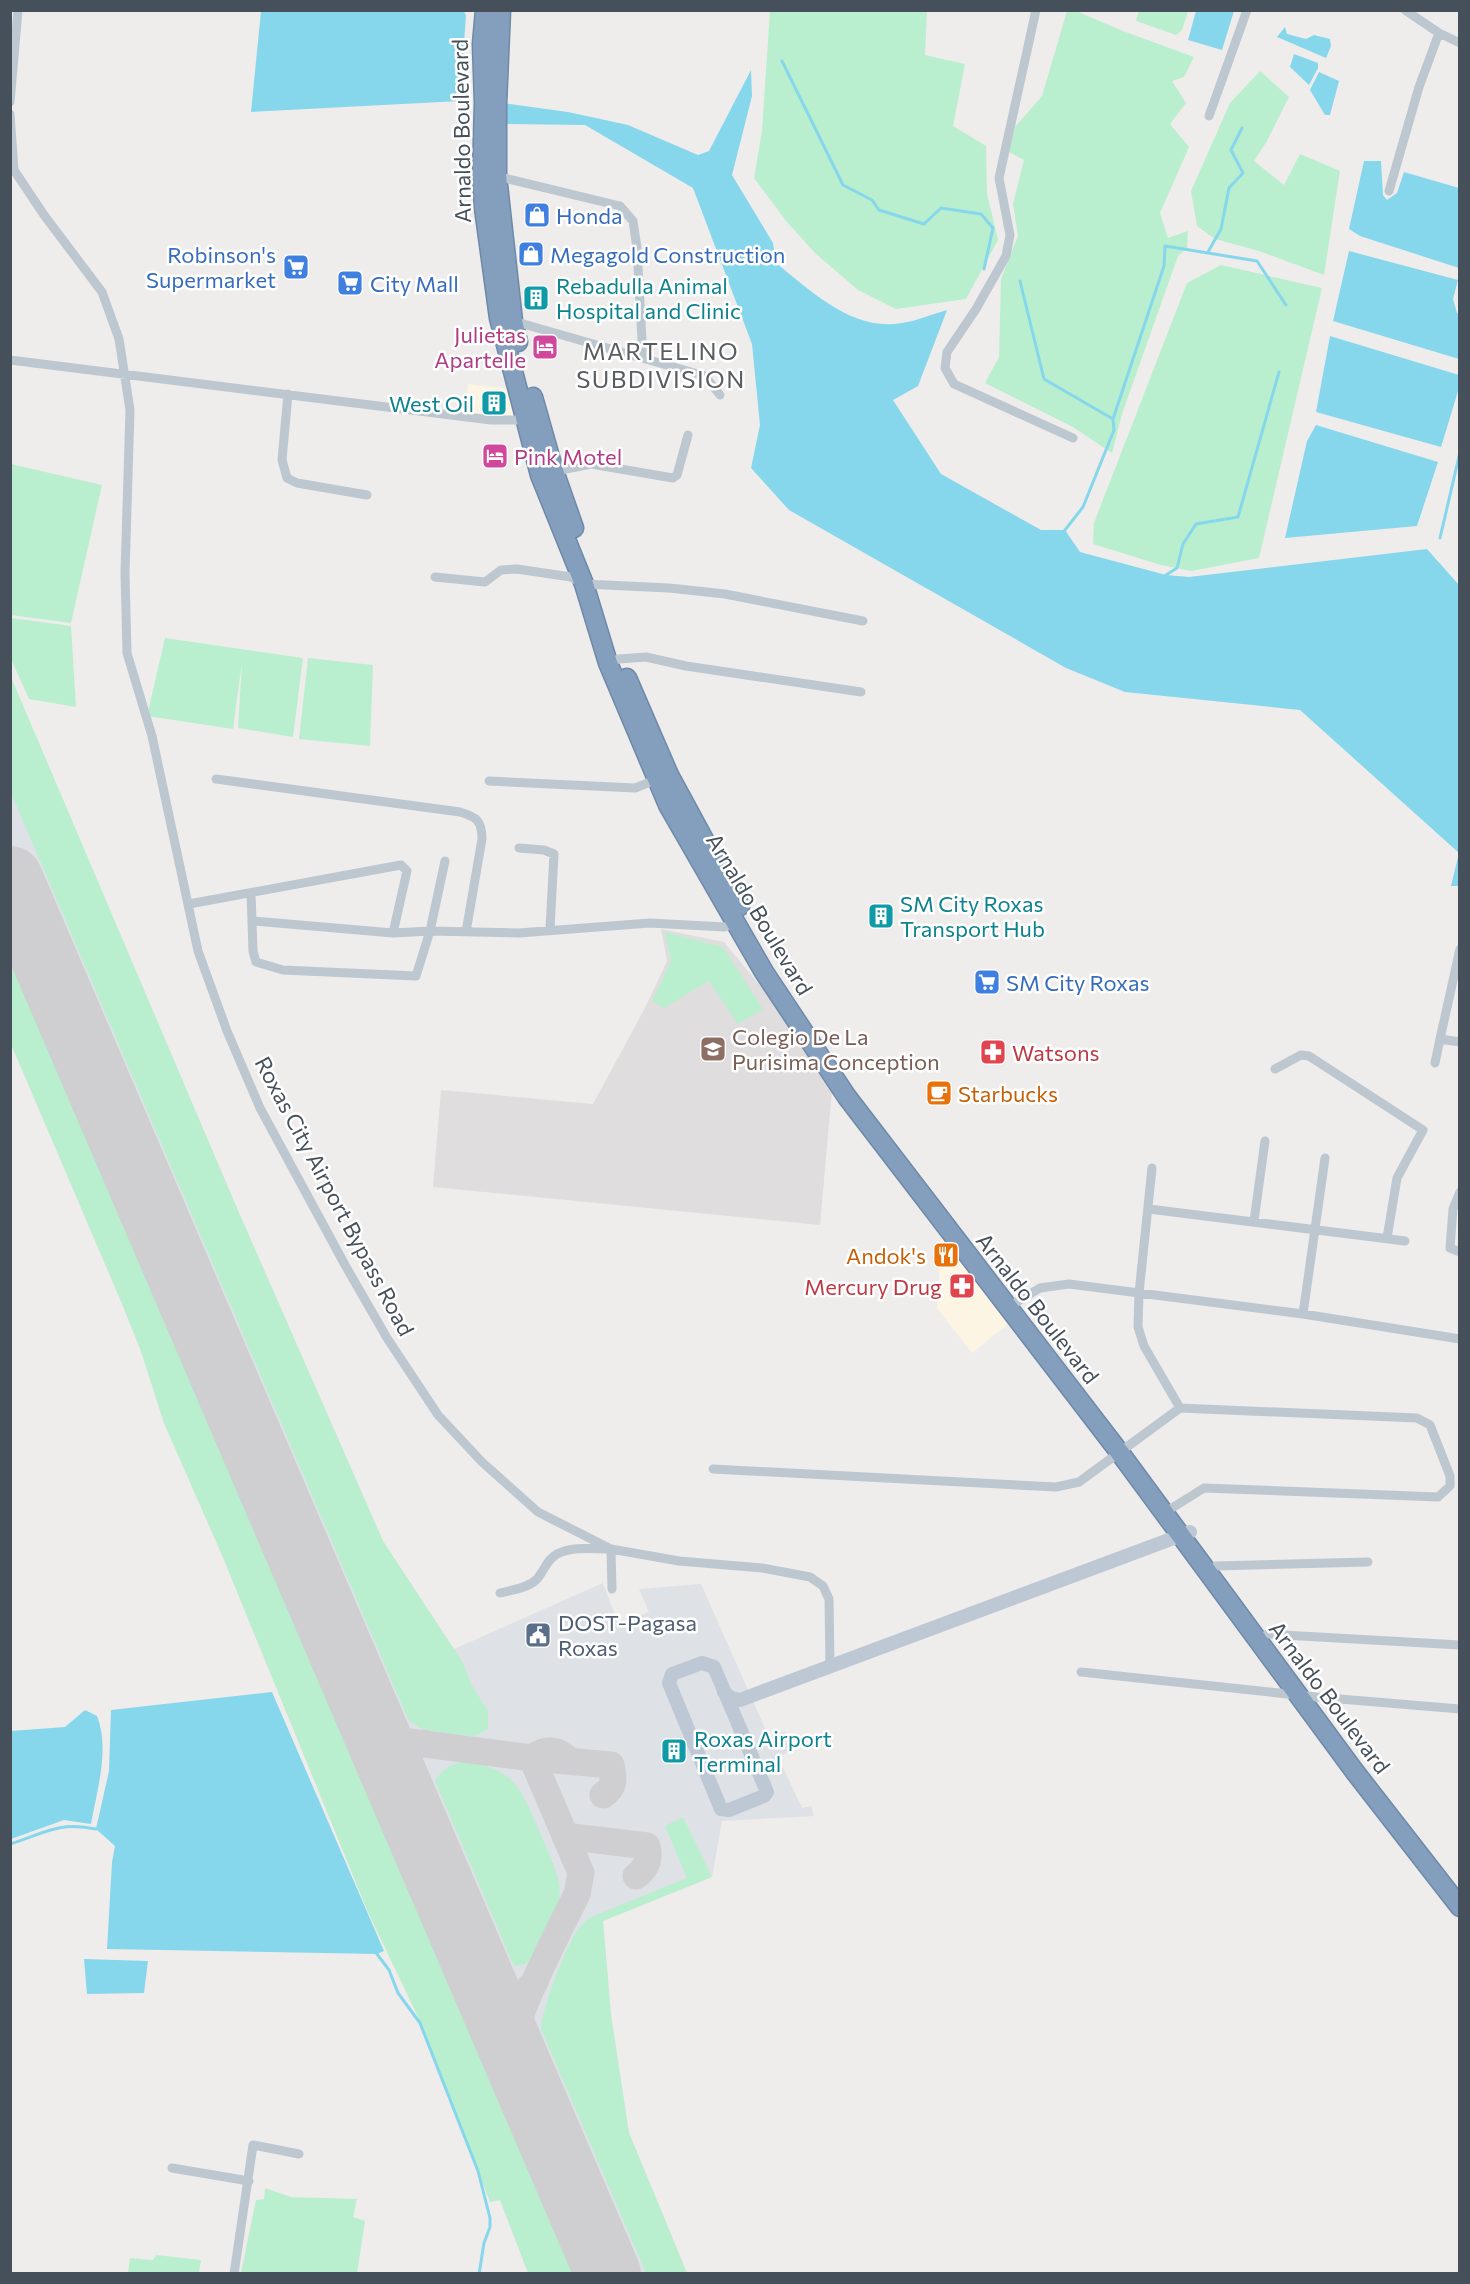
<svg xmlns="http://www.w3.org/2000/svg" width="1470" height="2284" font-family="Commissioner,sans-serif">
	<style>
		.commercial { fill: #fcf5e4 }
		.education { fill: #e0ddde }
		.airport { fill: #dee1e5 }
		.green { fill: #b9efce }
		.water { fill: #86d7ec }
		.lines { fill: none; stroke-linecap: round; stroke-linejoin: round }
		.stream { stroke: #86d7ec; stroke-width: 3 }
		.taxiway { stroke: #cfcfd2; stroke-width: 27 }
		.runway { stroke: #cfcfd2; stroke-width: 66 }
		.highway-casing { stroke: #6e8aa8; stroke-width: 21 }
		.street { stroke: #bdc7cf; stroke-width: 9 }
		.secondary { stroke: #bdc8d4; stroke-width: 14 }
		.highway { stroke: #839fbd; stroke-width: 18 }
		.labels { text-anchor: middle; dominant-baseline: central; stroke-width: 5; stroke-linejoin: round; paint-order: stroke }
		.street-label { font-size: 22px; fill: #45505a; stroke: #fff }
		.shop-label { font-size: 22px; fill: #366cbe; stroke: #fff; text-anchor: start }
		.culture-label { font-size: 22px; fill: #0d838f; stroke: #fff; text-anchor: start }
		.hotel-label { font-size: 22px; fill: #b23c85; stroke: #fff; text-anchor: end }
		.education-label { font-size: 22px; fill: #785e54; stroke: #fff; text-anchor: start }
		.health-label { font-size: 22px; fill: #be3a42; stroke: #fff; text-anchor: start }
		.food-label { font-size: 22px; fill: #c56008; stroke: #fff; text-anchor: start }
		.service-label { font-size: 22px; fill: #4e5e75; stroke: #fff; text-anchor: start }
		.neighbourhood-label { font-size: 24px; letter-spacing: 1.5px; fill: #595d62; stroke: #fff }
	</style>
	<rect width="100%" height="100%" fill="#efecec"/>
	<path class="commercial" d="M468 384 513 389 520 416 510 418 466 413Z
		M942 1237 1008 1324 972 1353 937 1308Z"/>
	<path class="education" d="M661 929 724 942 766 993 832 1090 820 1225 433 1187 441 1090 593 1104 645 1008 667 961Z"/>
	<path class="airport" d="M10 677 236 1206 383 1541 454 1649 603 1583 618 1624 649 1612 639 1589 701 1584 769 1737 785 1731 795 1749 778 1757 802 1808 811 1806 814 1816 722 1821 712 1877 603 1921 611 2015 629 2133 687 2273H528L500 2200 490 2202 422 2025 368 1912 222 1555 164 1423 141 1351 123 1306 11 1044Z"/>
	<path class="green" d="M770 11H927L925 55 965 64 953 126 986 146 987 194 998 240 966 299 896 309 858 290 815 253 787 222 754 178 762 131Z
		M1067 11H1076L1123 31 1194 57 1184 77 1172 81 1186 103 1170 124 1189 147 1160 213 1168 238 1188 231 1187 248 1178 256 1122 414 1112 453 1073 427 985 383 999 357 1001 279 1018 236 1013 204 1024 160 1009 152 1015 127 1042 96Z
		M1139 11V10L1188 11 1182 30 1176 35 1136 21Z
		M1260 71 1289 97 1267 141 1254 161 1284 185 1300 154 1340 171 1324 275 1259 251 1215 239 1197 226 1191 191 1230 103Z
		M1221 265 1322 288 1259 558 1191 571 1161 565 1093 544 1094 523 1187 283Z
		M11 464 102 485 71 623 11 615Z
		M11 618 71 626 76 707 29 699 11 659Z
		M165 638 303 658 293 737 238 728 242 662 233 729 147 716Z
		M308 658 373 665 370 746 299 739Z
		M11 677 236 1206 383 1541 463 1663 471 1684 488 1711V1729L474 1736 436 1732 420 1728 408 1719 11 793Z
		M665 932 723 947 763 1009 738 1024 709 981 664 1008 652 1001 671 961Z
		M11 961 574 2273H528L500 2200 490 2202 422 2025 368 1912 222 1555 164 1423 141 1351 123 1306 11 1044Z
		M465 1761C482 1764 502 1769 514 1783 525 1796 531 1813 538 1828 544 1843 552 1859 557 1875 565 1898 554 1930 539 1949 533 1958 526 1967 514 1966L435 1781C443 1768 450 1765 465 1761Z
		M683 1817 712 1877 603 1921 611 2015 629 2133 687 2273H646L541 2029C542 2008 566 1945 579 1928 581 1924 586 1921 589 1918L687 1878 665 1826Z
		M265 2188 291 2197 357 2199 353 2217 365 2221 357 2273H241L256 2200 264 2199Z
		M156 2255 201 2260 199 2273H128L130 2258 153 2260Z"/>
	<path class="water" d="M463 10 466 15 460 101 251 112 261 11Z
		M1196 11H1234L1222 50 1188 40Z
		M1285 27 1287 34 1306 39 1314 35 1330 39 1331 46 1326 58 1277 37Z
		M1294 54 1318 63V68L1309 85 1290 67Z
		M751 70 752 96 732 175 773 243 776 263C811 291 853 332 902 323 917 321 932 314 947 310L918 386 893 400 941 474 1041 530H1065L1080 552 1166 575 1189 577 1427 549 1459 585V886H1451L1459 853 1300 710 1125 692 1066 668 789 510 751 468 760 425 752 344 693 188 585 125 505 124 503 103 568 112 628 125 698 155 709 151Z
		M1319 72 1339 81 1330 115H1325L1310 90Z
		M1364 161H1381L1383 195 1387 200 1397 193 1404 172 1459 188V268L1360 236 1349 229Z
		M1349 251 1458 280 1453 299 1457 313 1459 314V359L1333 321Z
		M1330 336 1459 375V388L1441 447 1316 412Z
		M1316 425 1438 462 1417 526 1285 538 1307 441Z
		M272 1692 384 1951 377 1954 107 1949 112 1862 115 1846 96 1829 109 1771 111 1710Z
		M85 1710 97 1716C110 1749 97 1790 91 1824L64 1820 11 1839V1731L65 1727Z
		M84 1959 148 1961 144 1993 87 1994Z"/>
	<g class="lines">
		<path class="stream" d="M782 61 843 185 872 200 879 210 924 224 941 208 981 214 993 228 984 269
			M1208 252 1221 229 1229 188 1243 173 1231 150 1242 128
			M1020 281 1044 379 1113 419 1114 430 1083 507 1065 530
			M1113 419 1164 266 1165 246 1257 261 1286 305
			M1440 538 1460 452
			M1166 575 1177 568 1183 544 1196 524 1238 517 1279 372
			M10 1844C45 1833 59 1821 96 1829
			M377 1954 389 1970 398 1993 420 2023 478 2171 490 2218V2227L484 2243 479 2274"/>
		<path class="taxiway" d="M371 1720 380 1734 394 1740 532 1758 611 1765C614 1778 615 1788 603 1795
			M397 1781C399 1760 404 1750 424 1743
			M565 1836 647 1846C650 1859 647 1868 636 1876
			M484 1984C502 2002 518 2000 535 1982
			M513 2051C509 2024 563 1923 577 1894L581 1873 532 1758C547 1748 557 1748 570 1761"/>
		<path class="runway" d="M10 879 608 2274"/>
		<defs>
			<path id="highway" d="M485 10 482 44 484 103 482 175 484 208 499 318 540 475 584 584 608 663 668 805 764 972 847 1097 1120 1453 1355 1772 1460 1907
				M501 10 497 104V176L513 321 518 342
				M533 397 554 471 574 528
				M627 678 669 775 740 906"/>
		</defs>
		<use href="#highway" class="highway-casing"/>
		<path class="street" d="M1036 10 999 178 1010 235 1006 256 976 309 947 352 945 368 954 384 1073 438
			M1405 10 1439 33 1460 43
			M10 102 18 10
			M10 114 14 170 44 215 102 292 119 339 130 410 125 573 127 653 152 736 198 951 227 1031 260 1108 345 1265 387 1338 438 1415 482 1462 538 1512 611 1549 679 1561 762 1568 810 1577 823 1586 829 1599 830 1666
			M1209 116 1247 10
			M496 176 620 206 633 221 637 248 643 358
			M1389 191 1419 87 1439 33
			M513 321 705 376 720 395
			M10 360 491 420H527
			M288 394 282 460 287 478 297 483 367 495
			M551 472 591 464 673 478 677 475 688 435
			M435 577 485 582 501 570 517 569 571 577 584 584 669 588 725 594 863 621
			M608 663 619 659 646 657 686 666 861 692
			M216 779 460 812C476 817 482 820 482 839L466 932
			M489 781 635 788 658 779
			M519 848 544 850 554 854 550 929
			M251 893 253 951 256 962 283 970 416 976 430 931 445 861
			M189 904 401 865 407 871 393 933
			M253 921 393 933 430 931 519 933 650 923 725 927 736 922
			M1460 949 1440 1039 1460 1042
			M1435 1063 1440 1039
			M1275 1069 1301 1055 1309 1056 1423 1130 1397 1178 1387 1238
			M1152 1168 1139 1293 1138 1327 1144 1346 1180 1408
			M1460 1192 1453 1209 1450 1248 1460 1252
			M1149 1209 1405 1241
			M1254 1221 1265 1141
			M1007 1308 1040 1288 1069 1284 1303 1314 1460 1339
			M1303 1314 1325 1158
			M713 1469 1056 1487 1079 1482 1180 1408 1417 1418 1430 1425 1450 1476V1486L1438 1497 1204 1488 1172 1508
			M611 1549 612 1589
			M1216 1566 1368 1562
			M500 1593C512 1590 528 1588 536 1580 544 1572 546 1560 557 1554 572 1546 593 1549 609 1549
			M1267 1634 1460 1645
			M1081 1672 1316 1697 1460 1709
			M172 2168 249 2181
			M234 2274 253 2145 299 2154"/>
		<path class="secondary" d="M702 1663 714 1667 767 1792 764 1796 729 1810 721 1809 669 1683 672 1674Z
			M724 1692 731 1698 740 1700 1190 1532"/>
		<use href="#highway" class="highway"/>
	</g>
	<defs>
		<symbol id="shop-square" viewBox="-11 -11 22 22"><rect x="-9" y="-9" width="18" height="18" rx="4" fill="#3f7fe0" stroke="#fff"/><path d="M-5-2.5h2.3a2.7 3.5 0 0 1 5.4 0H5L5.5 6h-11ZM-1.5-2.5h3a1.5 2.3 0 0 0-3 0Z" fill="#fff"/></symbol>
		<symbol id="supermarket-square" viewBox="-11 -11 22 22"><rect x="-9" y="-9" width="18" height="18" rx="4" fill="#3f7fe0" stroke="#fff"/><path d="M-6-5.5h2.5l.6 2H6L4.5 2H-2.5L-4.4-4H-6ZM-1.5 3.2a1.3 1.3 0 1 0 .1 0ZM3 3.2a1.3 1.3 0 1 0 .1 0Z" fill="#fff"/></symbol>
		<symbol id="building-square" viewBox="-11 -11 22 22"><rect x="-9" y="-9" width="18" height="18" rx="4" fill="#0f9aa8" stroke="#fff"/><path d="M-4-6H4V6H1V3H-1V6H-4ZM-2.5-4.3h1.7v1.8h-1.7ZM.8-4.3h1.7v1.8H.8ZM-2.5-1h1.7V.8h-1.7ZM.8-1h1.7V.8H.8Z" fill="#fff"/></symbol>
		<symbol id="hotel-square" viewBox="-11 -11 22 22"><rect x="-9" y="-9" width="18" height="18" rx="4" fill="#d1479c" stroke="#fff"/><path d="M-6-4.5h1.5V1H6V5H4.5V3h-9V5H-6ZM-4 0a1.8 1.8 0 1 1 3.6 0ZM.5 0V-2.5h3Q6-2.5 6 0Z" fill="#fff"/></symbol>
		<symbol id="university-square" viewBox="-11 -11 22 22"><rect x="-9" y="-9" width="18" height="18" rx="4" fill="#8d6e63" stroke="#fff"/><path d="M0-5L7-2L0 1L-7-2ZM-4 1L0 2.5L4 1V4Q0 6-4 4Z" fill="#fff"/></symbol>
		<symbol id="pharmacy-square" viewBox="-11 -11 22 22"><rect x="-9" y="-9" width="18" height="18" rx="4" fill="#e0444e" stroke="#fff"/><path d="M-2-6h4v4h4v4h-4v4h-4v-4h-4v-4h4Z" fill="#fff"/></symbol>
		<symbol id="cafe-square" viewBox="-11 -11 22 22"><rect x="-9" y="-9" width="18" height="18" rx="4" fill="#e8710a" stroke="#fff"/><path d="M-5.5-4.5H6V0H3Q3 3.5 0 3.5H-2.5Q-5.5 3.5-5.5 0ZM3-3.2v2h1.7v-2ZM-6 4.5H4V6H-6Z" fill="#fff"/></symbol>
		<symbol id="restaurant-square" viewBox="-11 -11 22 22"><rect x="-9" y="-9" width="18" height="18" rx="4" fill="#e8710a" stroke="#fff"/><path d="M-5-6h1v4h1v-4h1v4h1v-4h1v5L-1.5 .5V6h-2V.5L-5-1ZM5-6V6H3V1.5H1.5Q1.5-4 5-6Z" fill="#fff"/></symbol>
		<symbol id="civic-square" viewBox="-11 -11 22 22"><rect x="-9" y="-9" width="18" height="18" rx="4" fill="#5c6f8a" stroke="#fff"/><path d="M-.6-6.5H3V-4.5H.6V-3L4-1V1h2V6H-6V1h2V-1L-.6-3ZM-1.2 2.5V6h2.4V2.5Z" fill="#fff"/></symbol>
	</defs>
	<g fill-rule="evenodd">
		<use href="#shop-square" x="522" y="200" width="30" height="30"/>
		<use href="#shop-square" x="516" y="239" width="30" height="30"/>
		<use href="#supermarket-square" x="281" y="252" width="30" height="30"/>
		<use href="#supermarket-square" x="335" y="268" width="30" height="30"/>
		<use href="#building-square" x="521" y="283" width="30" height="30"/>
		<use href="#hotel-square" x="530" y="332" width="30" height="30"/>
		<use href="#building-square" x="479" y="388" width="30" height="30"/>
		<use href="#hotel-square" x="480" y="441" width="30" height="30"/>
		<use href="#building-square" x="866" y="901" width="30" height="30"/>
		<use href="#supermarket-square" x="972" y="967" width="30" height="30"/>
		<use href="#university-square" x="698" y="1034" width="30" height="30"/>
		<use href="#pharmacy-square" x="978" y="1037" width="30" height="30"/>
		<use href="#cafe-square" x="924" y="1078" width="30" height="30"/>
		<use href="#restaurant-square" x="931" y="1240" width="30" height="30"/>
		<use href="#pharmacy-square" x="947" y="1271" width="30" height="30"/>
		<use href="#civic-square" x="523" y="1620" width="30" height="30"/>
		<use href="#building-square" x="659" y="1736" width="30" height="30"/>
	</g>
	<g class="labels">
		<g class="street-label">
			<text transform="translate(461 131) rotate(-91)">Arnaldo Boulevard</text>
			<text transform="translate(760 914) rotate(59)">Arnaldo Boulevard</text>
			<text transform="translate(335 1196) rotate(62)">Roxas City Airport Bypass Road</text>
			<text transform="translate(1038 1308) rotate(52)">Arnaldo Boulevard</text>
			<text transform="translate(1330 1697) rotate(53)">Arnaldo Boulevard</text>
		</g>
		<g class="shop-label">
			<text x="556" y="215">Honda</text>
			<text x="276" y="254" text-anchor="end">Robinson's<tspan x="276" dy="25">Supermarket</tspan></text>
			<text x="550" y="254">Megagold Construction</text>
			<text x="370" y="283">City Mall</text>
			<text x="1006" y="982">SM City Roxas</text>
		</g>
		<g class="culture-label">
			<text x="556" y="285">Rebadulla Animal<tspan x="556" dy="25">Hospital and Clinic</tspan></text>
			<text x="474" y="403" text-anchor="end">West Oil</text>
			<text x="900" y="903">SM City Roxas<tspan x="900" dy="25">Transport Hub</tspan></text>
			<text x="694" y="1738">Roxas Airport<tspan x="694" dy="25">Terminal</tspan></text>
		</g>
		<g class="hotel-label">
			<text x="526" y="334">Julietas<tspan x="526" dy="25">Apartelle</tspan></text>
			<text x="514" y="456" text-anchor="start">Pink Motel</text>
		</g>
		<g class="education-label">
			<text x="732" y="1036">Colegio De La<tspan x="732" dy="25">Purisima Conception</tspan></text>
		</g>
		<g class="health-label">
			<text x="1012" y="1052">Watsons</text>
			<text x="942" y="1286" text-anchor="end">Mercury Drug</text>
		</g>
		<g class="food-label">
			<text x="958" y="1093">Starbucks</text>
			<text x="926" y="1255" text-anchor="end">Andok's</text>
		</g>
		<g class="service-label">
			<text x="558" y="1622">DOST-Pagasa<tspan x="558" dy="25">Roxas</tspan></text>
		</g>
		<g class="neighbourhood-label">
			<text x="661" y="350">MARTELINO<tspan x="661" dy="28">SUBDIVISION</tspan></text>
		</g>
	</g>
	<rect width="1470" height="2284" fill="none" stroke="#45505a" stroke-width="24"/>
</svg>
